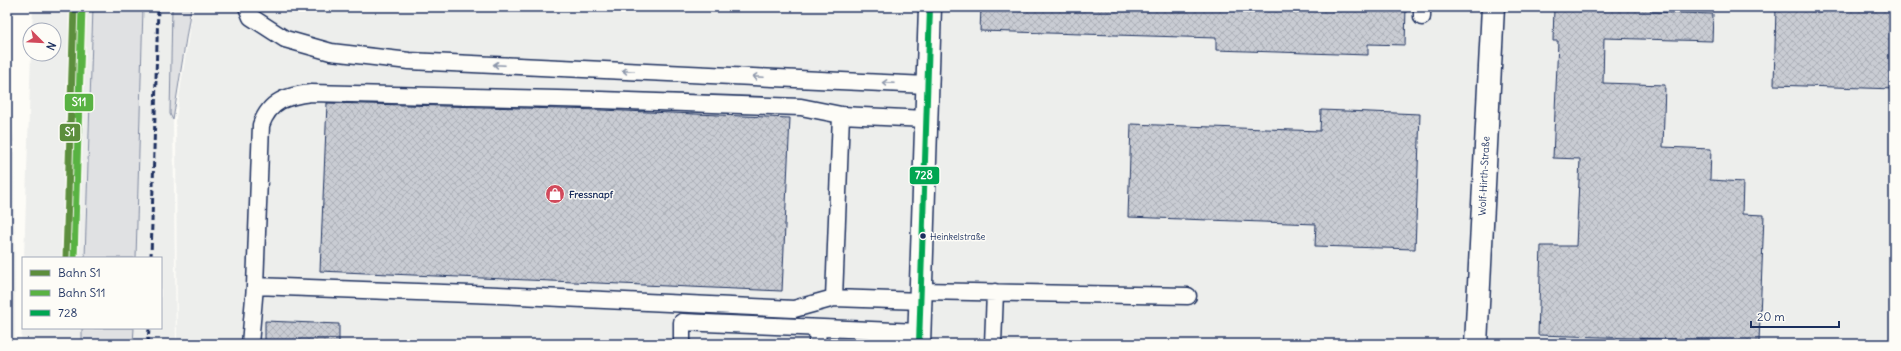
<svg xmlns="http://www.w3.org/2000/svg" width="1901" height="351" font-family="Delius,sans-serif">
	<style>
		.built { fill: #edeeec }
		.grass { fill: #e0e1e3; stroke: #7e88a0 }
		.building { fill: url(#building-cross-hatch); stroke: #1b2f5e }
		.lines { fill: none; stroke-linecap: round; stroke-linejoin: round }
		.service-casing { stroke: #1b2f5e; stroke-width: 19 }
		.minor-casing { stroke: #1b2f5e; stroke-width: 25 }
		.service { stroke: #fdfcf7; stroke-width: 16 }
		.minor { stroke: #fdfcf7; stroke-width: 22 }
		.rail { stroke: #1b2f5e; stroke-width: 3; stroke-dasharray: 6 3; stroke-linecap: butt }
		.bus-1-casing { stroke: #fdfcf7; stroke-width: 9 }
		.bus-1 { stroke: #00a651; stroke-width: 6 }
		.rail-1-casing { stroke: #fdfcf7; stroke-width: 10 }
		.rail-2-casing { stroke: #fdfcf7; stroke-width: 10 }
		.rail-1 { stroke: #5c8e3c; stroke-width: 7 }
		.rail-2 { stroke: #59b243; stroke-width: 7 }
		.oneway { stroke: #8c96aa }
		.bus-dot { fill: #1b2f5e; stroke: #fdfcf7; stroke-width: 1.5 }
		.labels { text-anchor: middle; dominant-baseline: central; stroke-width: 3; stroke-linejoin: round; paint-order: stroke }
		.bus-label { font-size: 9px; fill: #1b2f5e; stroke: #fdfcf7; text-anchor: start }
		.street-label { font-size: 10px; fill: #1b2f5e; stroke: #fdfcf7 }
		.poi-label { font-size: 10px; font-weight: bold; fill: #1b2f5e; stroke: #fdfcf7; text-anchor: start }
		.line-badge { stroke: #fdfcf7; stroke-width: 1.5 }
		.badge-label { font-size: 11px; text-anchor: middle; font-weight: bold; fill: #fff }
	</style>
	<defs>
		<pattern id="building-cross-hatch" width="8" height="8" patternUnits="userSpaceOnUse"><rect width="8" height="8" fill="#c9ccd3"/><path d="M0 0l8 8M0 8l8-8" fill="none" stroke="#acb0b8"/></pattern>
	</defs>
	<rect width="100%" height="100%" fill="#fdfcf7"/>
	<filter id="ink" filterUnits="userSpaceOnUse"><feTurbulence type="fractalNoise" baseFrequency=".025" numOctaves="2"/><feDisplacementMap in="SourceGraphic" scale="8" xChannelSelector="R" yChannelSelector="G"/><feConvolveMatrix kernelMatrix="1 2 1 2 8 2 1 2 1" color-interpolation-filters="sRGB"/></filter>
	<g filter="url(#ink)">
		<path class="built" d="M33 7H93L85 258H24L31 54H54V30H32Z
			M143 7H172L170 114 173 120 176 344H133L134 328H161V258H136Z
			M193 7H1894V344H177L176 117Z
			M7 40 14 144 15 344H7Z
			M23 298V328H82V344H21Z"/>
		<path class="grass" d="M93 7H143L136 258H85Z
			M172 7H191L173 120 170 114Z
			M82 328H134L133 344H82Z"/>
		<path class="building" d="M981 7H1406L1405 45 1368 44V55L1216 50V38L980 31Z
			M1554 7H1651V12L1713 14 1712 41 1604 38 1603 83 1665 85 1663 147 1711 149 1710 180 1743 182 1742 214 1764 215 1759 342 1538 335 1541 246H1576L1580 159 1553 158 1558 41H1553Z
			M1776 7H1894V89L1774 85Z
			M327 103 601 110 790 118 782 291 320 271Z
			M1321 110 1420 114 1415 249 1315 246 1316 224 1128 217 1131 124 1320 131Z
			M265 321 339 324V344H265Z"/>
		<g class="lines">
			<defs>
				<path id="service" d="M247 7 251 17 285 39 331 52 409 61 927 85
					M1422 17V7
					M921 291 1188 296
					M834 298 841 115
					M921 301 834 298 794 309 498 295 255 286 261 125C270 100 287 96 311 93L601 100 801 107 841 115 926 119
					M250 344 255 286
					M682 344V322L919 332
					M817 344 818 328
					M993 344 995 292"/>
				<path id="minor" d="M919 344 930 7
					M1476 344 1493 7"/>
			</defs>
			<use href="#service" class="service-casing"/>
			<use href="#minor" class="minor-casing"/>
			<use href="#service" class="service"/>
			<use href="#minor" class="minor"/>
			<path class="rail" d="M151 258 158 7
				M148 344 149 328"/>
			<defs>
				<path id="bus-1" d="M919 344 930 7"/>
			</defs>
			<use href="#bus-1" class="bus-1-casing"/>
			<use href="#bus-1" class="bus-1"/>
			<defs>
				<path id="rail-1" d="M66 258 74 7"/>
				<path id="rail-2" d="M74 258 82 7"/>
			</defs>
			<use href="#rail-1" class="rail-1-casing"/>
			<use href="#rail-2" class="rail-2-casing"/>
			<use href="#rail-1" class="rail-1"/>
			<use href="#rail-2" class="rail-2"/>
		</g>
		<defs><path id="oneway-shaft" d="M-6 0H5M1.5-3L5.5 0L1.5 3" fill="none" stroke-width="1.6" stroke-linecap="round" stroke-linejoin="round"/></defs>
		<g class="oneway">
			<use href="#oneway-shaft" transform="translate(499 65) rotate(-177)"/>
			<use href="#oneway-shaft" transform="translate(628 71) rotate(-177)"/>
			<use href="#oneway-shaft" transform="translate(758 77) rotate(-177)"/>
			<use href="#oneway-shaft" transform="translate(888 83) rotate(-177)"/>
		</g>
	</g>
	<defs>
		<symbol id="shop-disc" viewBox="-11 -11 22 22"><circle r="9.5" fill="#d1495b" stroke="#fdfcf7"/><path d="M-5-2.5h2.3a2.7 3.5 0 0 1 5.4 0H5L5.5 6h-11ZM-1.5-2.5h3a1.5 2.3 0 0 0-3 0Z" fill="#fff"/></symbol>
	</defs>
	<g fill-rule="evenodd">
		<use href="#shop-disc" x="544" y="183" width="22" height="22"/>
	</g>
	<circle class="bus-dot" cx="923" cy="236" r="3.5"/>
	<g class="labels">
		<g class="bus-label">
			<text x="930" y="236">Heinkelstraße</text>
		</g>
		<g class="street-label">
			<text transform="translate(1484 176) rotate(-87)">Wolf-Hirth-Straße</text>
		</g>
		<g class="poi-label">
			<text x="569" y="194">Fressnapf</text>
		</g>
	</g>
	<g class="line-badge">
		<rect x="64" y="93" width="30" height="19" rx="4" fill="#59b243"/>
		<rect x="59" y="123" width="22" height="19" rx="4" fill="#5c8e3c"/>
		<rect x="909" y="166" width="31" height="19" rx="4" fill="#00a651"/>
	</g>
	<g class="badge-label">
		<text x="79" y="106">S11</text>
		<text x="70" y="136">S1</text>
		<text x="924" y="179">728</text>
	</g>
	<rect width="1901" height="351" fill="none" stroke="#fdfcf7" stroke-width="24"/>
	<rect x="12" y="12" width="1877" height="327" fill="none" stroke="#1b2f5e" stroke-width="1.5" filter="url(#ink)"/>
	<rect x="22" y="257" width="140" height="72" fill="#fdfcf7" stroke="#a3aaba"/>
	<rect x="30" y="270" width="20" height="6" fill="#5c8e3c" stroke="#a3aaba"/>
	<text x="58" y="277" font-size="12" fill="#1b2f5e">Bahn S1</text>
	<rect x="30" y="290" width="20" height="6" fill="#59b243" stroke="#a3aaba"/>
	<text x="58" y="297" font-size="12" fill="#1b2f5e">Bahn S11</text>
	<rect x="30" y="310" width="20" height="6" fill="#00a651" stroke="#a3aaba"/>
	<text x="58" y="317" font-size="12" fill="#1b2f5e">728</text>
	<g transform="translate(42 42) rotate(114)"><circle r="19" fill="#fdfcf7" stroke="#a3aaba"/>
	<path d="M0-3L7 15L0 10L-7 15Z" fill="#d1495b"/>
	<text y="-6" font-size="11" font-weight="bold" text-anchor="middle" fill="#1b2f5e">N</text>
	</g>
	<path d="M1751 321v6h88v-6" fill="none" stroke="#1b2f5e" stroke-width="2"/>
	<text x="1757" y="321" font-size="12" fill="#1b2f5e" stroke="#fdfcf7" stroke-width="3" paint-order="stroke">20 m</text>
</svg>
